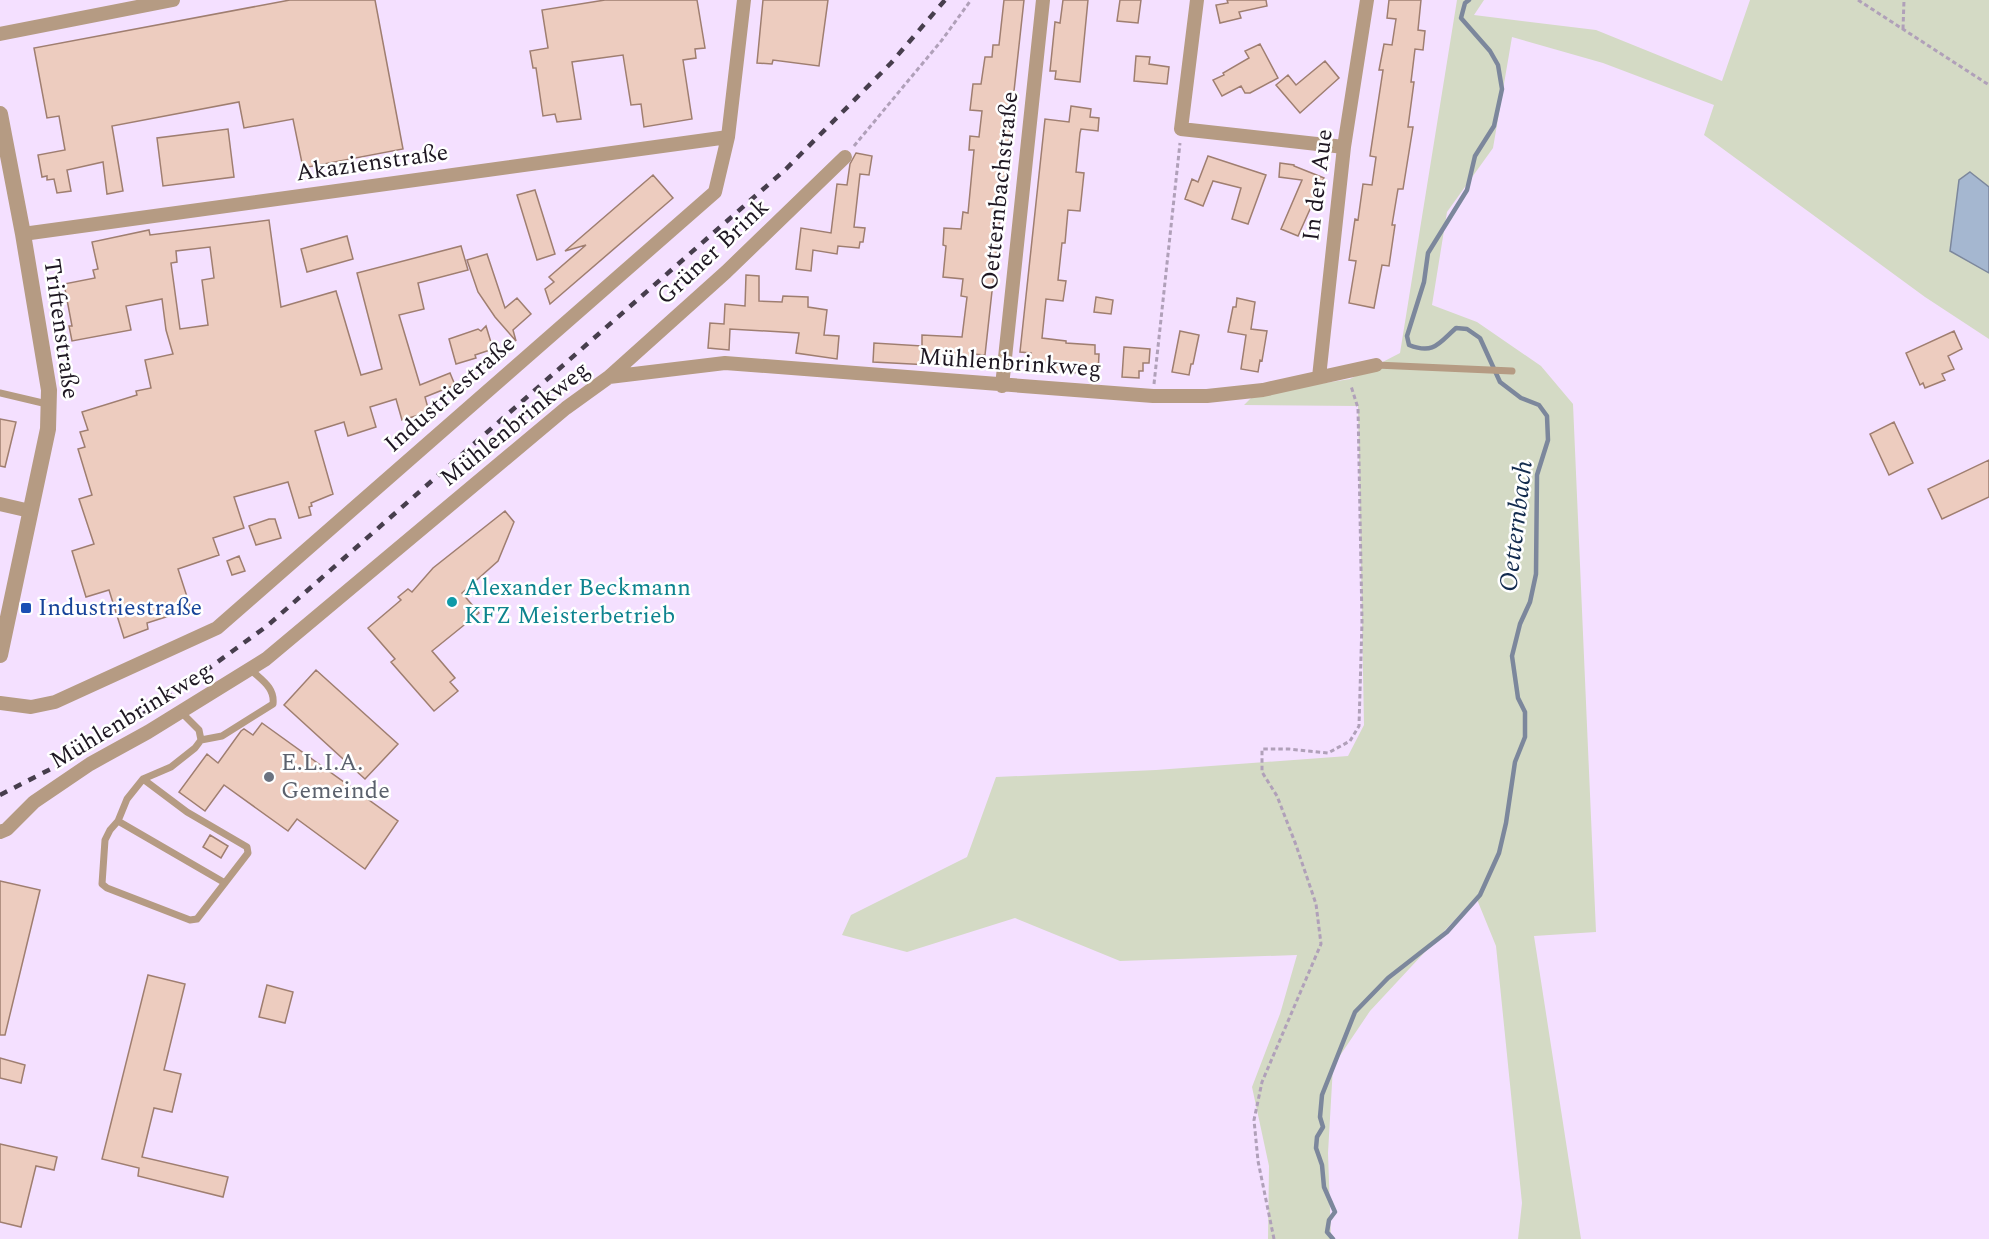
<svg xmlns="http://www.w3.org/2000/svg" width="1989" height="1239" font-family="Spectral,serif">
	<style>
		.green { fill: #d4dac5 }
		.water { fill: #a5b7d0; stroke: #7c879c; stroke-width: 1.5 }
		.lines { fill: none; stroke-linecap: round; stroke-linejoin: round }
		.stream { stroke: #7c879c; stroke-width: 4.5 }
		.building { fill: #edccbf; stroke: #9f7e70; stroke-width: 1.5; fill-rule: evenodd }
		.path { stroke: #b0a0b9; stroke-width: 3; stroke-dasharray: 4.5 3; stroke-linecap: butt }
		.service { stroke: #b59b83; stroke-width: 7 }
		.minor { stroke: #b59b83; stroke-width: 14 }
		.tertiary { stroke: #b59b83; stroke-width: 16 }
		.rail { stroke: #473e4d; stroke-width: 4.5; stroke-dasharray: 8 8; stroke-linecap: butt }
		.culture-dot { fill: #0f9aa8; stroke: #fff; stroke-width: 2 }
		.transit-dot { fill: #1a4fb4; stroke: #fff; stroke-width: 2 }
		.worship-dot { fill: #6b7280; stroke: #fff; stroke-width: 2 }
		.labels { text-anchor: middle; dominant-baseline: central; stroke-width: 5; stroke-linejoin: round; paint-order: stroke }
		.street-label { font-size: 24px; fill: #1e1722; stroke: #fff }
		.culture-label { font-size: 24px; fill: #0d838f; stroke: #fff; text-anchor: start }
		.transit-label { font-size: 24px; fill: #164399; stroke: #fff; text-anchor: start }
		.worship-label { font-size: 24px; fill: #5b616d; stroke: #fff; text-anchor: start }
		.water-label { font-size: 26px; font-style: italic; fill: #122b4e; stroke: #fff }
	</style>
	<rect width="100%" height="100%" fill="#f4e0ff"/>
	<path class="green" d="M1457 0H1484L1474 15 1596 30 1722 81 1750 0H1989V339L1925 297 1704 135 1714 105 1603 63 1512 37 1493 148 1447 212 1432 305 1477 322 1541 366 1573 404 1596 932 1534 936 1581 1239H1518L1522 1203 1496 946 1476 897 1370 1011 1333 1066 1328 1153 1331 1239H1268L1269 1166 1252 1087 1280 1014 1297 955 1120 961 1015 918 907 952 842 935 851 915 967 857 996 777 1156 770 1348 756 1364 725 1358 406 1244 405 1255 394 1350 379 1400 353Z"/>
	<path class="water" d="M1970 172 1989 187V273L1950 251 1959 180Z"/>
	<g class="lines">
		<path class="stream" d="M1333 1239 1327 1232 1329 1220 1335 1212 1324 1187 1322 1165 1316 1148 1317 1137 1323 1127 1320 1117 1322 1095 1355 1012 1388 978 1447 932 1480 895 1499 853 1506 823 1515 762 1525 737V712L1518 698 1512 656 1520 624 1530 602 1536 574 1537 475 1548 440 1547 416 1539 405 1521 398 1500 382 1480 338 1467 329 1456 328C1439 343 1434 355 1409 345L1407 336 1424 282 1428 253 1467 190 1475 156 1494 126 1502 89 1498 65 1490 51 1461 18 1465 3 1469 0"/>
	</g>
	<path class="building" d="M290 0H375L403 149 303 168 293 119 244 128 239 102 112 126 123 191 107 194 103 162 67 170 71 191 57 193 54 179 47 180V176L42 177 38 155 65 150 59 116 47 118 34 48Z
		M605 0H697L705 48 695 49 696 58 683 60 692 119 644 127 641 104 631 105 623 55 572 62 581 119 557 122 555 114 543 116 536 68H533L530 51 548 48 542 10Z
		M763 0H828L819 66 773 60 772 64 757 63Z
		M1004 0H1024L985 355 973 354V362H969V367L873 362 874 343 922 346V335L962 337 967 297 961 296 963 279 943 277 946 246 943 245 944 228 961 229 963 212 968 213 974 150H969L970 136 979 137 982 111 970 110 973 84H981L985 57H992L993 45H999Z
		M1063 0H1088L1080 82 1055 79 1056 71H1050L1055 22 1060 23Z
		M1120 0H1141L1138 23 1117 21Z
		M1227 0H1266L1267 6 1239 12 1241 18 1220 23 1216 5 1228 3Z
		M1389 0H1421L1418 30 1425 31 1423 50 1415 49 1411 82H1414L1408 127H1413L1403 189H1398L1392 225H1395L1389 266 1382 265 1374 308 1349 303 1356 261 1349 260 1355 219 1358 220 1363 184 1372 185 1376 157 1370 156 1383 70H1379L1384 44 1392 45 1396 19 1387 18Z
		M1260 44 1278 78 1250 93H1245L1241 86 1222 96 1213 80 1224 75 1223 73 1249 58 1245 51Z
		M1136 56 1150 57 1149 64 1169 67 1167 84 1134 81Z
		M1325 61 1339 78 1300 113 1276 85 1288 75 1296 85Z
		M1071 106 1091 109 1090 117 1099 118 1098 131 1081 129 1080 133 1076 172 1084 173 1080 211 1068 210 1065 243H1062L1058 280 1066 281 1063 301 1046 299 1042 338 1066 341V343L1095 345V354H1099L1098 374 1030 370 1031 353 1020 352 1045 119 1069 122Z
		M228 129 234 177 163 186 157 138Z
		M856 153 872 156 869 175 860 174 854 227 865 228 863 242H860L859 248 838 246 837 254 813 250 811 271 796 269 801 228 831 233 837 184 847 185 850 164Z
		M1208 156 1266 175 1248 224 1232 219 1241 188 1213 181 1203 206 1185 199 1192 179 1198 182Z
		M1280 163 1294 165V166L1324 178 1298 236 1281 229 1302 180 1279 177Z
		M653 175 673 198 550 304 545 289 554 282 549 277 586 245 565 251Z
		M535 190 555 254 537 260 517 195Z
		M269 220 281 307 336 291 361 375 382 369 357 273 461 246 468 270 418 283 424 309 399 315 420 385 450 373 455 385 425 397 429 412 402 420 396 399 370 407 376 427 348 436 344 422 315 431 333 494 311 503 312 506 309 507 311 515 299 518 288 482 234 497 244 528 213 538 219 555 178 569 191 609 147 623 148 629 124 638 109 590 86 597 72 551 94 544 79 499 92 495 78 449 85 447 80 432 88 430 82 412 137 395 136 391 151 388 145 360 173 354 166 330 162 299 126 306 131 330 72 341 69 326H72L64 284 95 278 93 270 98 269 92 242 149 230 150 235ZM210 247 214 278 202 280 208 325 180 329 171 263 177 262 176 251Z
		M347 236 353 259 307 272 301 249Z
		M487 254 505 308 517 298 531 314 513 330 516 341 495 317 478 292 467 260Z
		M746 275 759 276V301L782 302 783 296 808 297V307L827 310 824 335 839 336 837 359 796 353 799 333 730 329 729 350 708 348 710 323 724 324 725 304 745 306Z
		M1096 297 1113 300 1111 314 1094 312Z
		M1237 298 1255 302 1251 329 1267 331 1262 361 1260 360 1258 372 1241 369 1246 335 1228 332 1233 307H1236Z
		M486 326 493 349 475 355 476 358 456 364 449 339 478 329 481 331Z
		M1180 331 1199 335 1193 364H1191L1189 375 1172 372Z
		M1954 331 1962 349 1948 356 1954 369 1942 374 1945 380 1925 388 1923 383 1920 385 1906 353Z
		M1124 347 1150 349 1149 363H1143V371H1139V378L1122 377Z
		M0 419 16 422 5 467 0 466Z
		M1894 422 1913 463 1889 475 1870 434Z
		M1989 460V497L1942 519 1928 489Z
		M505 511 514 522 498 561 462 593 479 613 432 651 455 678 450 682 458 691 434 711 391 662 395 659 368 628 401 600 398 597 408 589 412 592 433 568Z
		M269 519H275L281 538 256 545 249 526Z
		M239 556 245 571 232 575 227 561Z
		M316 670 398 744 365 779 284 705Z
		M262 723 398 821 365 869 297 819 288 831 224 785 205 811 179 792 207 754 218 763 241 731 244 729 253 735Z
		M210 835 228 846 221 858 203 847Z
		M0 881 40 890 5 1035H0Z
		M148 975 185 984 164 1070 181 1074 172 1112 154 1108 142 1157 228 1177 223 1197 138 1176 139 1168 102 1159Z
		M267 985 293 992 285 1023 259 1017Z
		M0 1058 25 1065 21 1083 0 1078Z
		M0 1144 57 1157 54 1170 36 1166 21 1227 0 1222Z"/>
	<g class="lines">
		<path class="path" d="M1858 0 1989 85
			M1903 29 1904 0
			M854 146 942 40 971 0
			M1154 384 1180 143
			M1274 1239 1258 1161 1254 1120 1262 1082 1321 944 1316 904 1296 845 1277 796 1262 772V749H1289L1328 753 1350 741 1359 726 1362 622 1358 408 1351 386"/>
		<path class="service" d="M1376 365 1512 371
			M0 393 47 404
			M201 740 222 736 273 704C275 687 261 680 250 669
			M143 779 187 812 247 847 248 853 197 919 190 920 107 888 102 884 105 840 110 830 118 821 127 799 143 779 171 767 195 748 201 740 199 730 181 712
			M118 821 225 883"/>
		<path class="minor" d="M1197 0 1181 129 1344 147
			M0 34 173 0
			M23 234 728 137
			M609 377 726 272 845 157
			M1319 377 1344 147 1367 0
			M1002 386 1043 0
			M0 504 30 511
			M0 703 31 707 55 702 217 628 715 192 728 137 744 0
			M0 832 7 829 34 802 90 764 148 732 266 659 566 408 609 377 725 363 1153 396H1207L1263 390 1376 365"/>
		<path class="tertiary" d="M0 114 23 234 49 390 48 429 0 655"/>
		<path class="rail" d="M0 795 72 758 161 703 267 626 786 169 891 63 945 0"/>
	</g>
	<circle class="culture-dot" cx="452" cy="602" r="6"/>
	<rect class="transit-dot" x="20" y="602" width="12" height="12" rx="3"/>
	<circle class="worship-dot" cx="269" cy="777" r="6"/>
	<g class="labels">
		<g class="street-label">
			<text transform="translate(372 163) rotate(-8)">Akazienstraße</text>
			<text transform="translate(1318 185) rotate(-83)">In der Aue</text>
			<text transform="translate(1000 191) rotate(-84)">Oetternbachstraße</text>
			<text transform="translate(713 252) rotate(-43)">Grüner Brink</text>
			<text transform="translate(61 329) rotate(82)">Triftenstraße</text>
			<text transform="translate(1010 363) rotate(4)">Mühlenbrinkweg</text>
			<text transform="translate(450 394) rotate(-41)">Industriestraße</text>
			<text transform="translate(515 424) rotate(-39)">Mühlenbrinkweg</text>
			<text transform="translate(131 716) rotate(-31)">Mühlenbrinkweg</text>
		</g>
		<g class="culture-label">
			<text x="464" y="588">Alexander Beckmann<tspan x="464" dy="28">KFZ Meisterbetrieb</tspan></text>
		</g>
		<g class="transit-label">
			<text x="38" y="608">Industriestraße</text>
		</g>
		<g class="worship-label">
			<text x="281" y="763">E.L.I.A.<tspan x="281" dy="28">Gemeinde</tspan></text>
		</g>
		<g class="water-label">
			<text transform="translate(1516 526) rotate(-83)">Oetternbach</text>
		</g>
	</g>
</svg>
